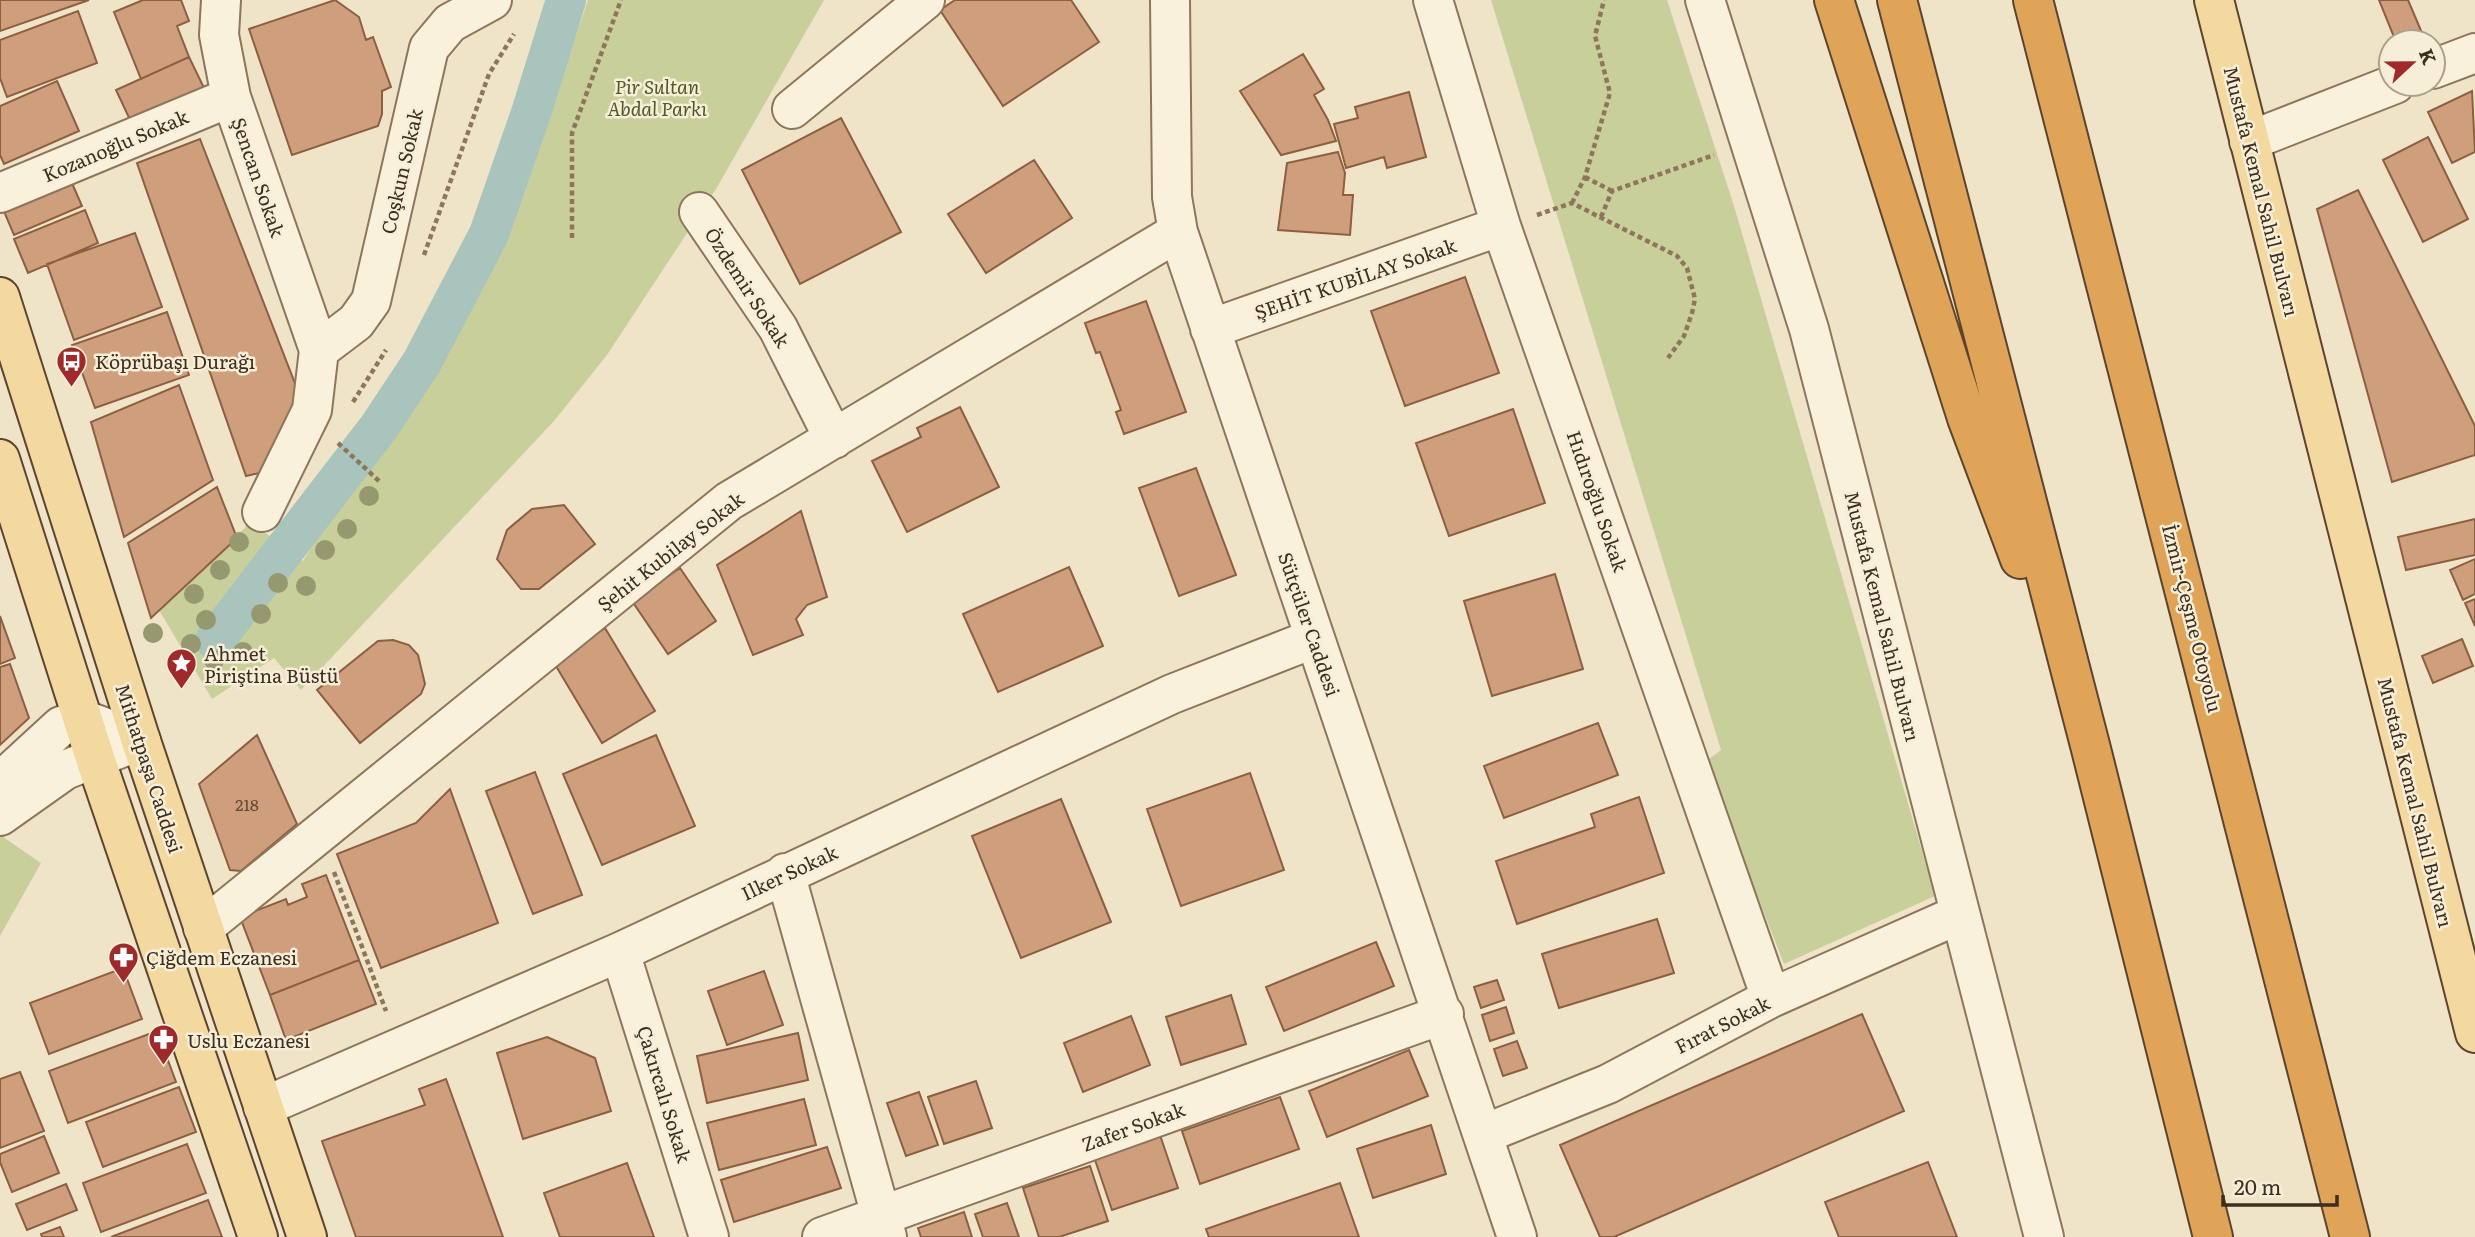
<svg xmlns="http://www.w3.org/2000/svg" width="2475" height="1237" font-family="Literata,serif">
	<style>
		.green { fill: #c9cf9b }
		.lines { fill: none; stroke-linecap: round; stroke-linejoin: round }
		.canal { stroke: #a9c4bc; stroke-width: 40 }
		.building { fill: #cf9f7d; stroke: #8d5f41; stroke-width: 2 }
		.minor-casing { stroke: #8d765c; stroke-width: 42 }
		.major-casing { stroke: #5b4430; stroke-width: 42 }
		.highway-casing { stroke: #5b4430; stroke-width: 42 }
		.path { stroke: #8d765c; stroke-width: 4.5; stroke-dasharray: 5 3.5; stroke-linecap: butt }
		.minor { stroke: #faf1dc; stroke-width: 38 }
		.major { stroke: #f3d9a0; stroke-width: 38 }
		.highway { stroke: #e0a458; stroke-width: 38 }
		.tree { fill: #96986f }
		.labels { text-anchor: middle; dominant-baseline: central; stroke-width: 5; stroke-linejoin: round; paint-order: stroke }
		.number-label { font-size: 16px; fill: #624a37 }
		.park-label { font-size: 19px; font-style: italic; fill: #4d5a26; stroke: #f7eed8 }
		.street-label { font-size: 19px; fill: #3d2e20; stroke: #f7eed8 }
		.poi-label { font-size: 19px; fill: #3d2e20; stroke: #f7eed8; text-anchor: start }
	</style>
	<rect width="100%" height="100%" fill="#f0e4c8"/>
	<path class="green" d="M588 0H824L716 189 607 355 554 421 301 690 274 658 212 699 159 610 251 522 303 561 515 214Z
		M1491 0H1667L1734 206 1935 896 1784 964 1705 762 1721 750Z
		M0 835 41 863 0 936Z"/>
	<g class="lines">
		<path class="canal" d="M215 640 379 427 422 362 489 234 532 110 566 0"/>
	</g>
	<path class="building" d="M0 0H89L0 31Z
		M143 0H181L189 21 177 26 189 57 141 79 114 12Z
		M335 0 359 17 366 40 373 37 391 87 382 91V114L378 126 292 155 249 29Z
		M955 0H1071L1099 42 1003 106 940 10Z
		M2379 0H2408L2422 33 2396 42Z
		M78 11 97 63 7 97 0 78V40Z
		M1303 54 1324 89 1314 95 1328 120 1336 141 1281 155 1240 91Z
		M189 57 205 90 132 124 116 90Z
		M57 81 79 131 4 164 0 155V106Z
		M2472 91 2475 152 2452 163 2428 112Z
		M1409 92 1426 157 1387 168 1384 157 1346 168 1334 124 1358 118 1355 107Z
		M841 118 901 232 800 284 742 170Z
		M2428 137 2468 219 2423 242 2383 160Z
		M200 139 303 404 268 471 246 476 137 163Z
		M1338 152 1345 173 1343 195H1353L1350 235 1278 230 1287 163Z
		M1034 160 1072 218 986 273 948 214Z
		M68 174 82 206 14 235 0 202Z
		M2358 190 2475 426V455L2392 482 2317 209Z
		M85 210 98 243 28 273 14 239Z
		M135 233 162 307 74 340 47 264Z
		M1465 277 1499 373 1405 406 1371 311Z
		M1146 301 1186 412 1124 434 1116 412 1121 410 1100 352 1096 353 1085 323Z
		M167 312 189 375 95 408 72 345Z
		M179 385 213 480 124 537 91 422Z
		M960 407 999 487 907 532 872 461 921 437 917 428Z
		M1513 409 1545 503 1449 536 1416 443Z
		M1196 468 1236 575 1179 596 1139 488Z
		M217 487 237 538 151 618 128 543Z
		M564 505 595 544 539 589H521L497 559 507 530 532 509Z
		M801 511 827 597 807 605 796 619 803 635 753 655 717 565Z
		M2475 519V555L2406 570 2398 537Z
		M2475 559V594L2463 600 2450 570Z
		M1069 567 1103 646 998 692 963 614Z
		M680 568 716 621 668 654 632 601Z
		M1555 574 1583 669 1492 696 1464 601Z
		M2475 599V626L2465 603Z
		M0 616 15 658 0 664Z
		M605 628 655 711 602 743 553 661Z
		M2462 639 2473 666 2433 683 2422 656Z
		M393 640 409 645 418 655 425 684 421 694 360 743 317 690 378 641Z
		M10 664 29 718 0 745V667Z
		M1598 723 1618 775 1504 818 1484 766Z
		M257 735 297 824 241 871 230 870 199 784Z
		M656 735 695 826 602 865 563 774Z
		M535 772 582 895 533 914 486 791Z
		M1250 773 1284 870 1181 906 1147 809Z
		M450 789 498 923 381 968 337 854 416 823Z
		M1639 797 1664 873 1517 924 1496 861 1595 827 1591 814Z
		M1061 799 1111 922 1021 958 972 836Z
		M326 875 359 960 270 995 240 917 286 899 288 905 307 897 302 884Z
		M1657 919 1674 973 1559 1008 1542 954Z
		M1376 942 1394 986 1284 1031 1266 987Z
		M359 960 376 1004 286 1040 270 995Z
		M123 968 142 1019 49 1054 30 1003Z
		M764 971 783 1025 727 1045 708 991Z
		M1497 980 1504 1000 1481 1008 1474 987Z
		M1231 995 1246 1044 1181 1065 1166 1017Z
		M1506 1007 1514 1033 1490 1041 1482 1015Z
		M1862 1014 1904 1111 1614 1237H1600L1560 1145Z
		M1131 1016 1150 1065 1083 1092 1064 1043Z
		M157 1031 176 1082 68 1123 49 1071Z
		M798 1033 808 1080 707 1103 697 1056Z
		M547 1037 595 1058 611 1111 523 1139 497 1053Z
		M1517 1041 1527 1068 1503 1076 1494 1049Z
		M1409 1050 1428 1096 1327 1137 1309 1091Z
		M20 1072 44 1131 0 1148V1079Z
		M446 1079 503 1237H356L322 1141 425 1105 419 1089Z
		M976 1081 992 1128 944 1144 928 1097Z
		M179 1087 196 1132 103 1167 86 1122Z
		M919 1092 938 1145 906 1156 887 1103Z
		M1280 1097 1299 1149 1200 1184 1182 1131Z
		M804 1099 816 1145 719 1170 707 1123Z
		M1431 1125 1446 1174 1373 1198 1357 1149Z
		M1160 1135 1178 1188 1112 1210 1094 1157Z
		M44 1136 59 1173 12 1192 0 1162V1154Z
		M187 1144 206 1193 101 1232 83 1183Z
		M827 1147 841 1188 734 1222 721 1180Z
		M1928 1162 1957 1237H1839L1825 1202Z
		M627 1163 654 1237H560L544 1193Z
		M1090 1166 1108 1221 1059 1237H1039L1023 1188Z
		M1340 1183 1359 1237H1209L1206 1229Z
		M66 1184 77 1210 27 1230 16 1204Z
		M208 1200 222 1237H111Z
		M1007 1203 1019 1237H983L975 1214Z
		M964 1212 972 1237H921L918 1228Z
		M60 1227 64 1237H42L41 1234Z"/>
	<g class="lines">
		<defs>
			<path id="minor" d="M221 0 219 35 231 97 319 350 312 410 262 512
				M1170 0 1172 197 1178 232 1517 1237
				M1433 0 1501 226 1771 998
				M1705 0 1809 329 2044 1237
				M2433 69 2475 53
				M792 109 925 0
				M2249 141 2395 84
				M0 193 231 97
				M699 212 778 328 834 439
				M1210 329 1501 226
				M319 350 356 322 371 301 429 48 450 23 492 0
				M0 782 61 726 82 719 141 741
				M0 816 65 770 126 746
				M785 873 887 1237
				M203 928 729 501 1178 232
				M620 952 709 1237
				M263 1107 620 952 1172 694 1315 638
				M1484 1134 1608 1084 1771 998 1960 914
				M822 1237 1444 1014"/>
			<path id="major" d="M2214 0 2475 1033
				M0 297 141 741 307 1237
				M0 459 95 758 258 1237"/>
			<path id="highway" d="M1834 0 1967 418 2020 559
				M1897 0 2091 749 2213 1237
				M2033 0 2350 1237"/>
		</defs>
		<use href="#minor" class="minor-casing"/>
		<use href="#major" class="major-casing"/>
		<use href="#highway" class="highway-casing"/>
		<path class="path" d="M1585 177 1612 191
			M1572 203 1585 177 1610 93 1595 36 1604 0
			M1537 215 1572 203 1677 256 1687 268 1695 299 1692 313 1684 336 1668 358
			M1601 217 1612 191 1714 155
			M572 238V133L621 0
			M424 255 489 74 514 34
			M353 402 386 350
			M338 443 379 481
			M334 872 386 1011"/>
		<use href="#minor" class="minor"/>
		<use href="#major" class="major"/>
		<use href="#highway" class="highway"/>
	</g>
	<g class="tree">
		<circle cx="369" cy="496" r="10"/>
		<circle cx="347" cy="529" r="10"/>
		<circle cx="239" cy="542" r="10"/>
		<circle cx="325" cy="550" r="10"/>
		<circle cx="220" cy="570" r="10"/>
		<circle cx="278" cy="583" r="10"/>
		<circle cx="306" cy="586" r="10"/>
		<circle cx="194" cy="594" r="10"/>
		<circle cx="261" cy="614" r="10"/>
		<circle cx="206" cy="620" r="10"/>
		<circle cx="153" cy="633" r="10"/>
		<circle cx="191" cy="644" r="10"/>
		<circle cx="243" cy="652" r="10"/>
		<circle cx="214" cy="660" r="10"/>
	</g>
	<defs>
		<symbol id="bus-pin" viewBox="-11 -11 22 30"><path d="M0 17L-7.5 6A9.5 9.5 0 1 1 7.5 6Z" fill="#9e2a2b" stroke="#f7eed8"/><path d="M-5-6H5V4H4V6H2V4H-2V6H-4V4H-5ZM-3.5-4V0h7V-4ZM-3.5 1.2v1.5H-2V1.2ZM2 1.2v1.5H3.5V1.2Z" fill="#fff"/></symbol>
		<symbol id="sight-pin" viewBox="-11 -11 22 30"><path d="M0 17L-7.5 6A9.5 9.5 0 1 1 7.5 6Z" fill="#9e2a2b" stroke="#f7eed8"/><path d="M0-6L1.8-2.2L6-1.7L2.9 1.2L3.7 5.4L0 3.3L-3.7 5.4L-2.9 1.2L-6-1.7L-1.8-2.2Z" fill="#fff"/></symbol>
		<symbol id="pharmacy-pin" viewBox="-11 -11 22 30"><path d="M0 17L-7.5 6A9.5 9.5 0 1 1 7.5 6Z" fill="#9e2a2b" stroke="#f7eed8"/><path d="M-2-6h4v4h4v4h-4v4h-4v-4h-4v-4h4Z" fill="#fff"/></symbol>
	</defs>
	<g fill-rule="evenodd">
		<use href="#bus-pin" x="54" y="344" width="35" height="47"/>
		<use href="#sight-pin" x="164" y="646" width="35" height="47"/>
		<use href="#pharmacy-pin" x="106" y="940" width="35" height="47"/>
		<use href="#pharmacy-pin" x="146" y="1022" width="35" height="47"/>
	</g>
	<g class="labels">
		<g class="number-label">
			<text x="247" y="804">218</text>
		</g>
		<g class="park-label">
			<text x="657" y="86">Pir Sultan<tspan x="657" dy="22">Abdal Parkı</tspan></text>
		</g>
		<g class="street-label">
			<text transform="translate(115 145) rotate(-23)">Kozanoğlu Sokak</text>
			<text transform="translate(401 171) rotate(-77)">Coşkun Sokak</text>
			<text transform="translate(259 177) rotate(71)">Şencan Sokak</text>
			<text transform="translate(2262 191) rotate(76)">Mustafa Kemal Sahil Bulvarı</text>
			<text transform="translate(1355 278) rotate(-19)">ŞEHİT KUBİLAY Sokak</text>
			<text transform="translate(748 287) rotate(57)">Özdemir Sokak</text>
			<text transform="translate(1598 501) rotate(71)">Hıdıroğlu Sokak</text>
			<text transform="translate(670 551) rotate(-38)">Şehit Kubilay Sokak</text>
			<text transform="translate(1883 616) rotate(76)">Mustafa Kemal Sahil Bulvarı</text>
			<text transform="translate(2193 618) rotate(76)">İzmir-Çeşme Otoyolu</text>
			<text transform="translate(1310 624) rotate(71)">Sütçüler Caddesi</text>
			<text transform="translate(150 768) rotate(72)">Mithatpaşa Caddesi</text>
			<text transform="translate(2416 802) rotate(76)">Mustafa Kemal Sahil Bulvarı</text>
			<text transform="translate(789 872) rotate(-25)">Ilker Sokak</text>
			<text transform="translate(1722 1024) rotate(-27)">Fırat Sokak</text>
			<text transform="translate(665 1094) rotate(73)">Çakırcalı Sokak</text>
			<text transform="translate(1133 1126) rotate(-20)">Zafer Sokak</text>
		</g>
		<g class="poi-label">
			<text x="95" y="361">Köprübaşı Durağı</text>
			<text x="204" y="653">Ahmet<tspan x="204" dy="22">Piriştina Büstü</tspan></text>
			<text x="146" y="957">Çiğdem Eczanesi</text>
			<text x="187" y="1040">Uslu Eczanesi</text>
		</g>
	</g>
	<g transform="translate(2412 63) rotate(68)"><circle r="33" fill="#f7eed8" stroke="#ada18e" stroke-width="2"/>
	<path d="M0-5L12 26L0 18L-12 26Z" fill="#9e2a2b"/>
	<text y="-10" font-size="19" font-weight="bold" text-anchor="middle" fill="#3d2e20">K</text>
	</g>
	<path d="M2223 1195v10h114v-10" fill="none" stroke="#3d2e20" stroke-width="3.5"/>
	<text x="2234" y="1195" font-size="21" fill="#3d2e20" stroke="#f7eed8" stroke-width="5" paint-order="stroke">20 m</text>
</svg>
